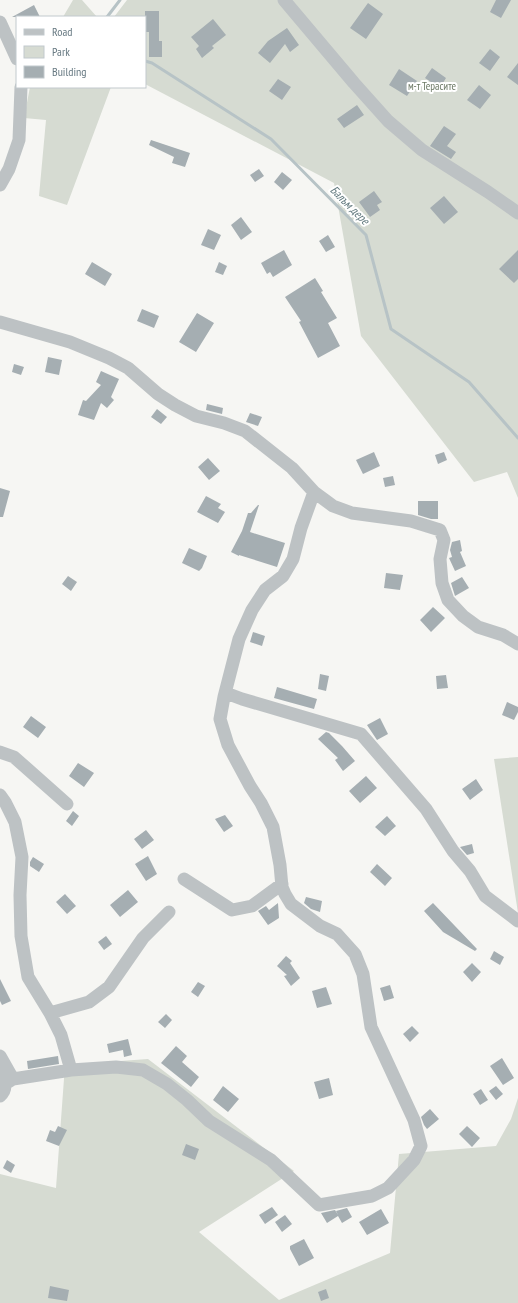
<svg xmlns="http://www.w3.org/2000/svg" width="518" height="1303" font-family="'PT Sans Narrow',sans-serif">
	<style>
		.green { fill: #d6dbd2 }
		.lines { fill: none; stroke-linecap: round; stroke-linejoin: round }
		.stream { stroke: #b7c3c6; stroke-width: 3 }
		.building { fill: #a5aeb2 }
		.minor { stroke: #bdc2c4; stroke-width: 13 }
		.labels { text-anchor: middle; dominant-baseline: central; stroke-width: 4; stroke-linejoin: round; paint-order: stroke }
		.park-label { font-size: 11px; fill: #6c7965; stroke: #fff }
		.water-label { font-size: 12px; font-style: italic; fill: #637a7f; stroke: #fff }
	</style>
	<rect width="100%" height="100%" fill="#f6f6f3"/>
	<path class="green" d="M73 0H82L97 17H63Z
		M127 0H518V498L507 472 474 482 361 336 334 183 145 84V17H114Z
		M30 87H111L67 205 39 196 46 120 24 118Z
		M518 757V913L494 759Z
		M148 1059 294 1171 199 1232 279 1300 390 1253 399 1154 496 1146 511 1119 518 1098V1303H0V1174L56 1188 65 1065Z"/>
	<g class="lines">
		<path class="stream" d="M107 17 120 0
			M145 61 152 63 271 139 366 235 391 329 469 382 518 438"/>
	</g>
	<path class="building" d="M496 0H511L501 18 490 12Z
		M368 3 383 14 366 39 350 28Z
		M34 5 40 17H12Z
		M145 11H159V41H162V57H149V32H145Z
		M213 19 226 35 212 46 214 48 202 58 196 49 199 46 191 37Z
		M287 28 299 45 290 52 285 44 270 63 258 53 268 41Z
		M490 49 500 57 490 71 479 63Z
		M518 63V85L507 77Z
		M432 68 446 78 440 88 425 78Z
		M399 69 417 81 407 96 389 85Z
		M278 79 291 87 282 100 269 91Z
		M479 85 491 95 480 109 467 100Z
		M357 105 364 115 344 128 337 119Z
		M444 126 456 134 447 146 456 152 451 159 430 146Z
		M151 140 190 153 185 167 172 163 174 157 149 145Z
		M259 169 264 176 255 182 250 175Z
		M282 172 292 180 283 190 274 182Z
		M374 191 382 202 377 205 380 210 370 217 359 202Z
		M444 196 458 212 444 224 430 208Z
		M241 217 252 232 241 240 231 225Z
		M208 229 221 235 214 250 201 245Z
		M328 235 335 247 326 252 319 241Z
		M284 250 292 265 273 277 270 272 267 274 261 263Z
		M518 250V279L514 283 499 269Z
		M92 262 112 274 105 286 85 274Z
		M219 262 227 266 223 275 215 272Z
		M315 278 323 291 321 292 337 318 328 323 340 346 318 358 299 322 301 321 285 297Z
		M142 309 159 316 154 328 137 321Z
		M197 313 214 323 196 352 179 342Z
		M48 357 62 360 59 375 45 372Z
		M14 364 24 367 21 375 12 372Z
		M101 371 119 379 111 397 114 400 107 408 101 403 94 420 78 415 83 400 86 401 101 385 96 382Z
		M207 404 223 408 222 414 206 410Z
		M157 409 167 417 161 424 151 417Z
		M250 413 262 417 258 426 246 422Z
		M374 452 380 466 363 474 356 460Z
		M444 452 447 460 438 464 435 455Z
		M208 458 220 471 209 480 198 467Z
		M393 476 395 485 385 487 383 478Z
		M0 488 10 491 3 517H0Z
		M206 496 221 504 218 508 225 512 218 523 197 512Z
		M418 501H438V519H431L418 515Z
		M258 505H259L250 532 285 543 277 567 239 555V556L231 552 242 531 248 513H251Z
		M460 540 462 551 460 552 466 566 455 571 449 558 452 557 450 550 452 542Z
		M189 548 207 556 202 568 199 571 182 563Z
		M386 573 403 575 400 590 384 588Z
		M68 576 77 582 71 591 62 584Z
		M462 577 469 588 455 596 451 583Z
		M433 607 445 618 431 632 420 620Z
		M253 632 265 636 262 646 250 642Z
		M320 674 329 676 326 691 318 689Z
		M446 675 448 688 437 689 436 676Z
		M277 687 317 699 314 709 274 698Z
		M507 702 518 707V712L514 720 502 715Z
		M31 716 46 727 38 738 23 727Z
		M380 718 388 734 377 740 367 725Z
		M326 732 329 733 342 746 355 761 343 771 335 760 338 758 318 739Z
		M78 763 94 773 84 787 69 776Z
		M366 776 377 788 360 803 349 791Z
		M476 779 483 790 470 800 462 789Z
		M73 811 79 816 72 826 66 821Z
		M225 815 233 826 224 832 215 819Z
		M387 816 396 826 385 836 375 827Z
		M146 830 154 840 142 849 134 839Z
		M472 844 474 853 467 855 460 847Z
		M148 856 157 874 146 881 135 864Z
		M33 857 44 864 39 872 30 866V862Z
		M377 864 392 878 385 886 370 872Z
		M128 890 138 902 120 917 110 905Z
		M65 894 76 906 67 914 56 902Z
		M306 897 322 901 320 912 311 909 304 903Z
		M278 903 279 918 268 925 258 911 266 906 269 910Z
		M433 903 477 949 475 951 443 932 424 911Z
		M106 936 112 944 104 950 98 942Z
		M494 951 504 957 500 965 490 959Z
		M286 956 292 961 290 963 300 978 291 986 284 976 287 975 277 966Z
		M472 963 481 972 472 982 463 972Z
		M0 979 11 1001 2 1005 0 1001Z
		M198 982 205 986 198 997 191 992Z
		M390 985 394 998 384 1001 380 988Z
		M326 987 332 1004 317 1008 312 991Z
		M166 1014 172 1020 165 1028 158 1022Z
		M412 1026 419 1033 410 1042 403 1034Z
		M128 1039 132 1055 124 1057 123 1050 109 1053 107 1044Z
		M176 1046 187 1056 182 1062 199 1077 191 1087 161 1063Z
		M58 1056 59 1064 28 1069 27 1061Z
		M502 1058 514 1078 503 1085 490 1066Z
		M329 1078 333 1095 319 1099 314 1082Z
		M223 1086 239 1099 228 1112 213 1100Z
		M496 1086 503 1094 496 1100 489 1091Z
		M481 1089 488 1100 480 1105 473 1094Z
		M430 1109 439 1119 427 1129 424 1125 421 1117Z
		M58 1126 67 1130 59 1146 46 1141 50 1130 55 1132Z
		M467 1126 480 1138 472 1147 459 1134Z
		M186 1144 199 1149 195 1160 182 1155Z
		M7 1160 15 1165 11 1173 3 1168Z
		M272 1207 278 1215 265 1224 259 1215Z
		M347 1208 352 1217 342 1223 338 1216 327 1223 321 1213 335 1210 338 1215 336 1211Z
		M381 1209 389 1223 367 1235 359 1222Z
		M285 1215 292 1224 282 1232 275 1222Z
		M304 1239 314 1258 299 1266 290 1249V1246Z
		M50 1286 69 1290 67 1301 48 1298Z
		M326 1289 329 1298 321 1301 318 1292Z"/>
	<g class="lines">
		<path class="minor" d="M284 0 354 83 388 121 422 150 488 192 518 213
			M0 22 17 59
			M0 185 9 169 19 140 21 87
			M0 322 70 342 109 358 128 368 158 394 175 405 196 416 224 423 245 431 292 468 314 492 333 506 352 513 411 521 440 530 444 540 440 559 442 583 448 600 463 616 478 627 503 635 518 644
			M226 693 242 699 361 734 426 809 453 851 470 871 485 896 518 921
			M0 752 14 757 67 804
			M0 795 5 802 15 822 22 857 20 895 21 936 28 977 50 1013 61 1035 71 1070
			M184 879 232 910 252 906 282 884
			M50 1013 89 1002 109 987 143 938 169 912
			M0 1056 13 1079
			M0 1075C6 1082 7 1090 0 1096
			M5 1084 13 1079 71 1070 116 1067 143 1070 167 1084 187 1100 209 1121 271 1160 319 1205 372 1196 388 1188 414 1160 421 1146 414 1120 371 1027 363 974 355 954 337 934 320 926 291 904 285 894 282 887 280 865 273 827 261 803 250 786 228 745 220 719 224 697 239 639 252 610 265 590 283 576 293 559 301 528 314 492"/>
	</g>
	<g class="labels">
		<g class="park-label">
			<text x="432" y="86">м-т Терасите</text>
		</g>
		<g class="water-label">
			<text transform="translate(350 205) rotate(45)">Балъм дере</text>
		</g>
	</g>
	<rect x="16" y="16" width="130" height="72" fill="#ffffff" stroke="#c2c9cd"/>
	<rect x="24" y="29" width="20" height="6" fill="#bdc2c4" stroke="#c2c9cd"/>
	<text x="52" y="36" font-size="12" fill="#677982">Road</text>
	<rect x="24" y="46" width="20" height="12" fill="#d6dbd2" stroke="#c2c9cd"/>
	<text x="52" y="56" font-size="12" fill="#677982">Park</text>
	<rect x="24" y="66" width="20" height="12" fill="#a5aeb2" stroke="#c2c9cd"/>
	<text x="52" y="76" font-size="12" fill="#677982">Building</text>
</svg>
